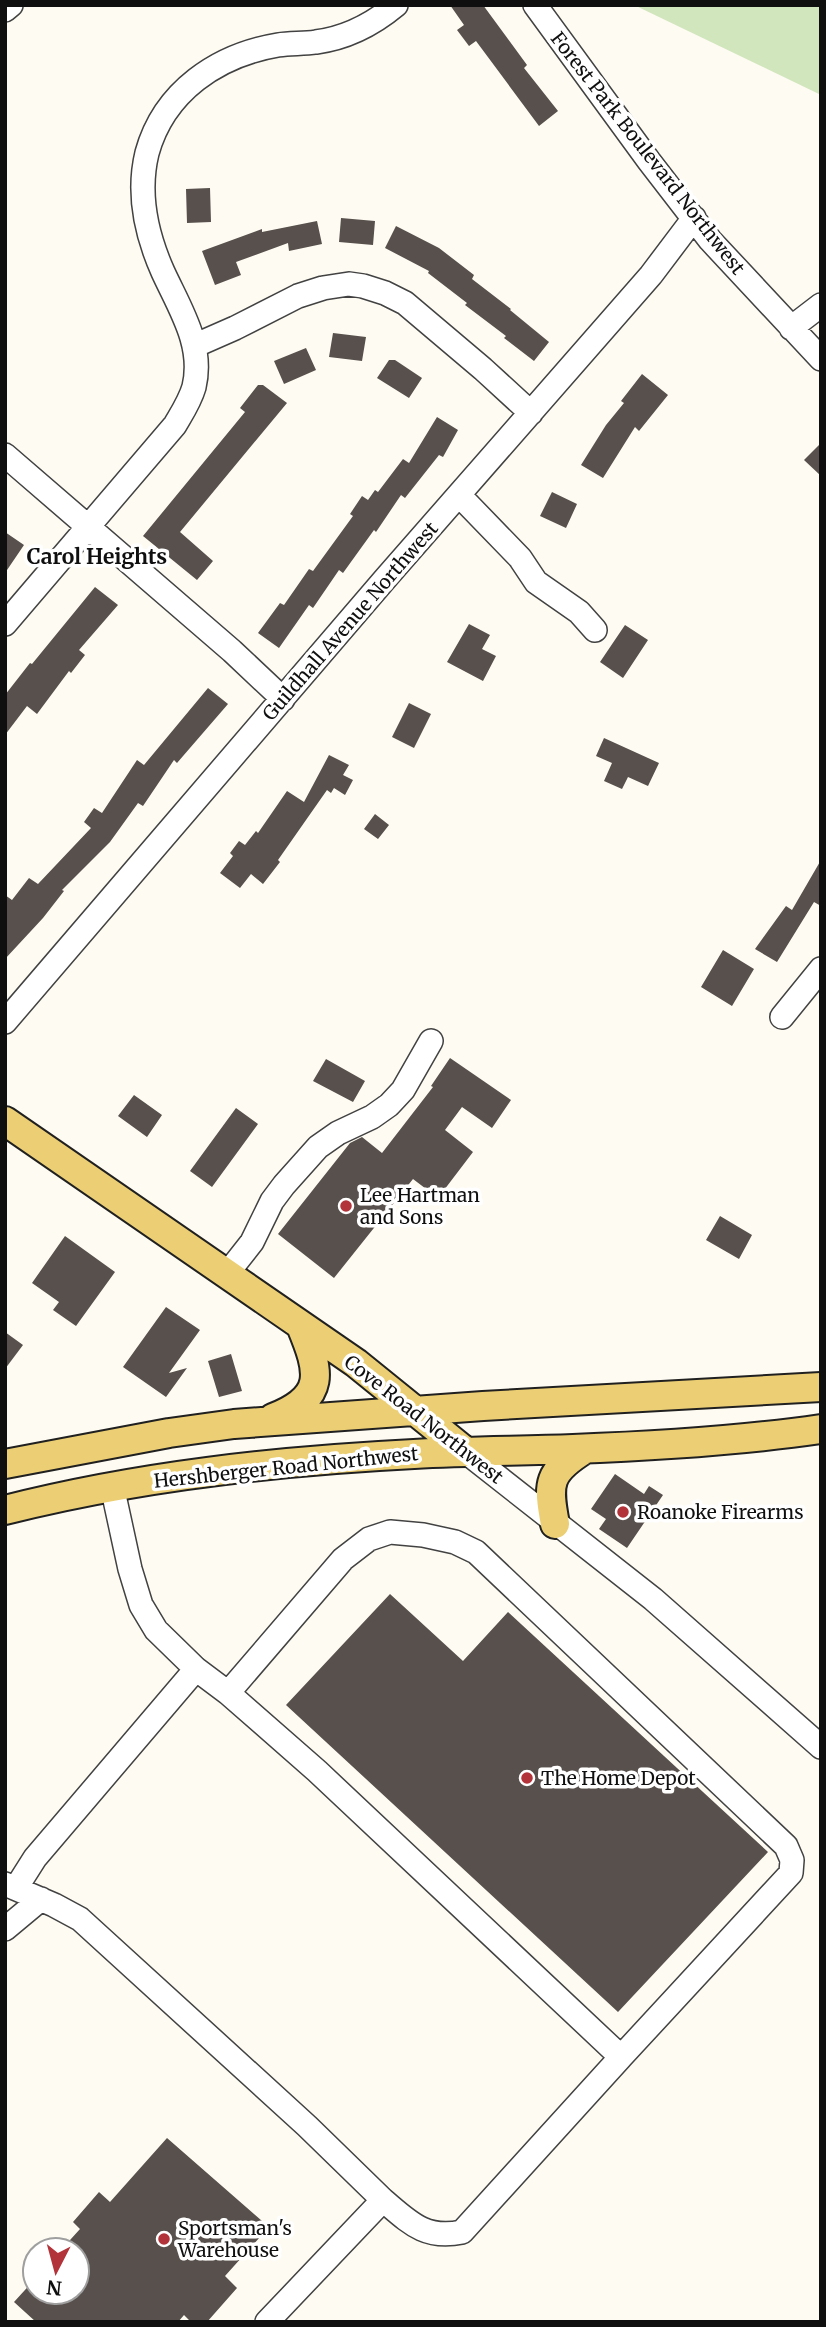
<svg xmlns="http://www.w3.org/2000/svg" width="826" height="2327" font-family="Merriweather,serif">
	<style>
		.green { fill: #d2e6be }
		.building { fill: #57504c }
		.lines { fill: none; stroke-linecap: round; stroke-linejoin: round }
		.minor-casing { stroke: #424242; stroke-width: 26 }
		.major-casing { stroke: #202020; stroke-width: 32 }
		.minor { stroke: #fff; stroke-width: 23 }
		.major { stroke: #eccf74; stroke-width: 28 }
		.poi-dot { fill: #b23339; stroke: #fff; stroke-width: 2.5 }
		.labels { text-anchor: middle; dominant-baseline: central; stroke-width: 7; stroke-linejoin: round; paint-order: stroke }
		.street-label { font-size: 19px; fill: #0f0f0f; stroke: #fff }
		.poi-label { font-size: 19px; fill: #0f0f0f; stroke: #fff; text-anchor: start }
		.neighbourhood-label { font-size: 21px; font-weight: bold; fill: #0f0f0f; stroke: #fff }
	</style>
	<rect width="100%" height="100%" fill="#fefbf2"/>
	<path class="green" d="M634 5H821V95Z"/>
	<path class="building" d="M450 5H483L527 65 524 68 558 111 539 126 476 41 469 46 457 30 464 25Z
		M210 188 211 222 187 223 186 189Z
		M341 218 375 221 373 245 339 242Z
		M317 221 322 244 289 251 288 243 236 262 241 275 215 285 202 251 262 229V232Z
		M396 226 439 248 474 275 472 279 511 309 510 310 549 342 534 361 504 338 506 336 465 305 467 303 428 273 429 271 385 248Z
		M333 333 366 337 362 361 329 357Z
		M306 348 316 370 284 384 274 361Z
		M389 360H395L422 378 409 398 377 378Z
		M642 374 668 395 639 431 635 427 603 478 581 465 606 425 624 403 621 401Z
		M258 385H263L287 403 180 532 213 561 197 580 143 536 245 412 240 408Z
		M437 417 458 430 443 457 439 455 405 498 401 495 376 532 374 530 343 573 339 570 313 608 309 605 279 648 258 633 280 603 284 605 309 569 313 571 353 516 350 514 362 496 368 500 375 490 378 492 403 459 409 463Z
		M821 443V476L804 460Z
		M552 492 577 504 566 528 540 516Z
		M5 532 24 545 5 573Z
		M95 587 118 605 79 650 85 655 71 673 69 671 37 714 27 706 5 735V695L30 663 32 664Z
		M469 624 490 635 482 649 496 656 483 681 447 662Z
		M625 625 648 640 623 678 600 662Z
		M208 688 228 704 177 763 174 760 143 806 138 803 110 842 62 890 64 891 43 918 5 959V895L12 900 29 878 38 884 91 828 84 822 94 808 102 813 137 760 144 765Z
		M409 703 431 714 414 748 392 737Z
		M604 738 659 763 648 786 628 777 622 789 604 781 612 763 596 756Z
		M329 755 349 765 343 775 353 780 345 795 334 788 331 793 327 790 278 860 280 862 263 884 251 874 240 888 220 873 233 856 230 853 239 841 245 845 256 831 258 833 287 791 304 802Z
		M375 814 389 825 378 839 364 829Z
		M821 860V906L814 902 777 962 755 949 786 906 792 910Z
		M723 950 754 969 732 1006 701 987Z
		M450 1058 511 1100 492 1128 462 1107 445 1130 473 1152 438 1198 413 1179 334 1278 278 1234 350 1143 362 1137 382 1153 433 1087 431 1086Z
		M326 1059 365 1081 353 1102 313 1081Z
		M134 1095 162 1115 147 1137 118 1116Z
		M236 1108 258 1124 212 1187 190 1171Z
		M720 1216 752 1235 739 1259 706 1240Z
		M65 1236 115 1272 76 1326 53 1310 59 1302 32 1283Z
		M166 1307 200 1330 169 1373 187 1368 166 1397 123 1367Z
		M5 1332 23 1345 5 1369Z
		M231 1354 242 1391 219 1397 208 1361Z
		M615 1474 644 1494 649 1486 663 1495 627 1548 599 1529 606 1519 591 1509Z
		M390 1594 463 1661 508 1612 768 1852 618 2012 286 1705Z
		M167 2138 269 2227 225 2276 237 2288 207 2322H191L184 2315 178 2322H36L14 2302 35 2279V2292H77V2250H61L80 2229 73 2222 99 2192 110 2202Z"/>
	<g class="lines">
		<defs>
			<path id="minor" d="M535 5 649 161 710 240 821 359
				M5 10 11 5
				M791 328 821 305
				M194 346 235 328 298 296 323 288 349 284 363 286 385 293 405 303 483 369 531 413
				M5 455 232 651 283 699
				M459 495 520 558 536 582 579 612 595 630
				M5 624 175 425C182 413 190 401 194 387 204 345 180 309 163 272 146 234 137 194 147 153 164 91 218 55 278 45 291 43 303 44 316 42 347 38 372 25 396 5
				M782 1017 821 969
				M5 1022 385 579 651 275 694 218
				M226 1275 252 1242 272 1201 284 1185 318 1147 338 1133 372 1117 389 1105 403 1090 431 1041
				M466 1452 653 1599 821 1747
				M112 1486 130 1569 141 1605 156 1630 196 1669 228 1693 317 1771 621 2057 462 2232C425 2240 409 2222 383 2200
				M228 1693 343 1559 369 1539 390 1532 423 1535 455 1542 476 1552 786 1846 792 1860 791 1873 621 2057
				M5 1884 54 1905 80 1919 307 2126 383 2200 267 2322
				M16 1888 35 1858 196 1669
				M5 1929 41 1899"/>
			<path id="major" d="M5 1121 356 1363 466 1452
				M273 1418C327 1397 320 1372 301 1326
				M5 1464 169 1433 234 1424 483 1406 821 1387
				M5 1510C139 1476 276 1461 414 1454 467 1451 520 1451 573 1449 655 1446 739 1441 821 1429
				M555 1524C547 1483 548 1472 585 1449"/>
		</defs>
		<use href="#minor" class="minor-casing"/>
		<use href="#major" class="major-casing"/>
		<use href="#minor" class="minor"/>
		<use href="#major" class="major"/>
	</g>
	<g class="poi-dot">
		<circle cx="346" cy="1206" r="7"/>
		<circle cx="623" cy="1512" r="7"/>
		<circle cx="527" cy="1778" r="7"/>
		<circle cx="164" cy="2239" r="7"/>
	</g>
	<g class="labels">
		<g class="street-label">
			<text transform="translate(648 153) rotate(52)">Forest Park Boulevard Northwest</text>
			<text transform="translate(350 621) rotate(-49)">Guildhall Avenue Northwest</text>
			<text transform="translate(424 1419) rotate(38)">Cove Road Northwest</text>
			<text transform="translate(286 1467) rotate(-6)">Hershberger Road Northwest</text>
		</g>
		<g class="poi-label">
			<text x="360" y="1195">Lee Hartman<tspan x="360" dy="22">and Sons</tspan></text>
			<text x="637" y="1512">Roanoke Firearms</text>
			<text x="541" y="1778">The Home Depot</text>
			<text x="178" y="2228">Sportsman's<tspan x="178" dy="22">Warehouse</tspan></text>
		</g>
		<g class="neighbourhood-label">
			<text x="97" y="556">Carol Heights</text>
		</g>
	</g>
	<rect width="826" height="2327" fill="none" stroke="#0f0f0f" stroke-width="14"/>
	<g transform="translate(56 2271) rotate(186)"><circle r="33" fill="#ffffff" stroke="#9f9f9f" stroke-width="2"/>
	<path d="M0-5L12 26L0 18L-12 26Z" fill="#b23339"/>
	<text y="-10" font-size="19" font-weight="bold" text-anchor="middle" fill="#0f0f0f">N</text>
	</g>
</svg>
